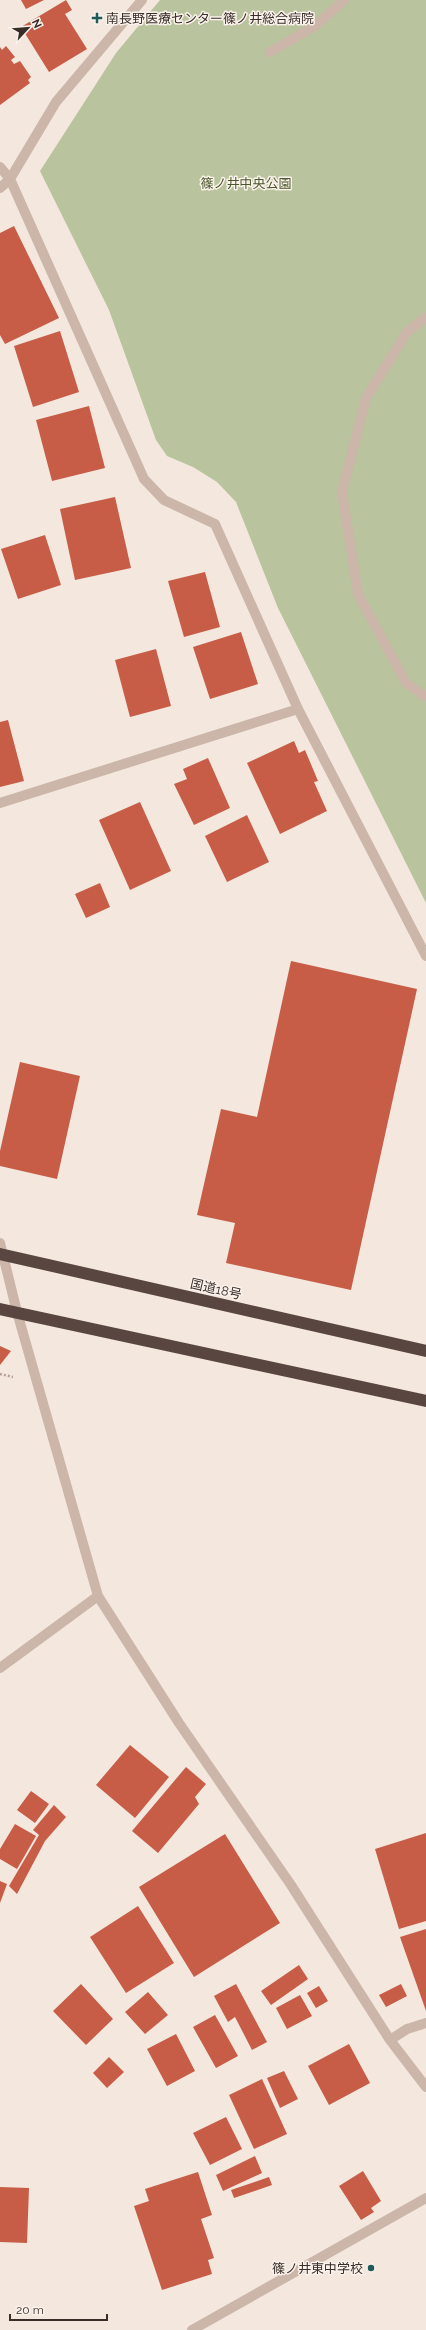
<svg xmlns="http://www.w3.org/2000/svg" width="426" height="2330" font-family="Raleway,'Noto Sans JP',sans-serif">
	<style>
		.green { fill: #b9c39d }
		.building { fill: #c75c47 }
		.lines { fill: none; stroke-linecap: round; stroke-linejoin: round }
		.path { stroke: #b7a093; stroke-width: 2.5; stroke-dasharray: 2 2; stroke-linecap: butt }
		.minor { stroke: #ccb6a9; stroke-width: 10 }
		.highway { stroke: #5a4640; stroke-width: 12 }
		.poi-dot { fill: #1e5b5a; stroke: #faf2eb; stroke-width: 1.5 }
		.labels { text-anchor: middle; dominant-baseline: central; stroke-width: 3; stroke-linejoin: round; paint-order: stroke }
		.poi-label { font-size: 13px; fill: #392d29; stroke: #faf2eb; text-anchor: start }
		.park-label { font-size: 13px; fill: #4b572c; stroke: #faf2eb }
		.street-label { font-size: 13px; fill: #392d29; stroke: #faf2eb }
	</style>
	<rect width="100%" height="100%" fill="#f3e7de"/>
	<path class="green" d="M160 0H426V903L278 608 236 502 217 482 193 467 167 456 156 440 109 310 40 171 116 53Z"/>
	<path class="building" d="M21 0H44L26 9Z
		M66 0 72 10 65 14 87 49 49 72 21 27Z
		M6 46 15 57 11 60 14 64 20 61 31 77 28 80 30 83 0 105V47L2 50Z
		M14 226 59 318 5 344 0 335V233Z
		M60 331 79 392 33 407 14 346Z
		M89 406 105 468 52 481 36 420Z
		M115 497 131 568 75 580 60 509Z
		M45 535 61 585 18 599 1 549Z
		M205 572 220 627 184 637 168 581Z
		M241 632 258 684 210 699 193 647Z
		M156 649 171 706 130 717 115 660Z
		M8 720 24 781 0 787V722Z
		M294 741 299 753 305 750 318 781 314 782 327 811 280 834 247 763Z
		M208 758 230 808 194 825 174 784 187 779 183 769Z
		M140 802 171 871 130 890 99 820Z
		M247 815 269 862 227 882 205 836Z
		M100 883 110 907 86 918 75 894Z
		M291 961 417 989 351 1290 226 1263 235 1223 197 1215 221 1109 257 1117Z
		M20 1062 80 1076 57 1179 0 1166V1151Z
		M0 1346 11 1351 0 1365Z
		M130 1745 169 1777 135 1818 96 1785Z
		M186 1767 206 1784 195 1797 199 1804 158 1853 132 1831Z
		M31 1791 49 1804 35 1823 17 1810Z
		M54 1805 66 1817 45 1841 17 1894 9 1886 39 1835 33 1830Z
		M15 1824 36 1836 17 1869 0 1859V1849Z
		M426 1833V1921L399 1929 375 1849Z
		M225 1834 280 1923 194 1977 139 1887Z
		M0 1881 7 1884 0 1903Z
		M138 1906 174 1963 126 1993 90 1937Z
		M426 1929V2011L400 1937Z
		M299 1965 308 1979 271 2005 261 1991Z
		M81 1984 113 2019 86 2045 53 2011Z
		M236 1984 267 2042 252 2050 235 2017 228 2022 214 1996Z
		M401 1984 407 1996 386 2007 379 1995Z
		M319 1986 328 2001 316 2008 307 1993Z
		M148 1992 168 2015 145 2034 125 2012Z
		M300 1995 312 2016 287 2029 276 2008Z
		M215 2015 238 2056 216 2068 193 2027Z
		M176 2034 195 2071 167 2086 147 2049Z
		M349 2044 370 2083 329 2105 308 2066Z
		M109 2057 124 2072 107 2088 93 2073Z
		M284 2071 298 2099 280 2108 267 2078Z
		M262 2079 287 2134 254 2149 229 2095Z
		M226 2117 242 2149 210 2165 193 2133Z
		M255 2156 262 2173 223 2191 216 2175Z
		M363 2171 381 2201 371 2208 374 2212 361 2220 339 2186Z
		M198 2172 212 2215 201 2219 214 2258 208 2260 212 2274 162 2290 134 2206 149 2201 145 2189Z
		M269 2177 272 2185 234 2198 231 2190Z
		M0 2187 29 2188 27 2243 0 2242Z"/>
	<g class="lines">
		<path class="path" d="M0 1374 13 1377"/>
		<path class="minor" d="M270 52 315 26 344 0
			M0 167 10 179 144 479 164 500 215 524 298 709 426 956
			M0 188 10 179 56 102 142 0
			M426 317 407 332 366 398 342 492 358 594 406 683 426 697
			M0 803 298 709
			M0 1243 17 1312 98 1596 179 1723 291 1885 390 2040 426 2087
			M0 1668 98 1596
			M390 2040 407 2029 426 2023
			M192 2330 426 2198"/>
		<path class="highway" d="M0 1254 426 1351
			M0 1309 426 1401"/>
	</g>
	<g class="poi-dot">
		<path d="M95 12h4v4h4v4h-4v4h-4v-4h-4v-4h4z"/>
		<circle cx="371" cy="2268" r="4"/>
	</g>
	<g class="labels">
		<g class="poi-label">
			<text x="106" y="18">南長野医療センター篠ノ井総合病院</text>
			<text x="363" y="2268" text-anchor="end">篠ノ井東中学校</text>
		</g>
		<g class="park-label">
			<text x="246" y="183">篠ノ井中央公園</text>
		</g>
		<g class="street-label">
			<text transform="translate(216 1289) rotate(13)">国道18号</text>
		</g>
	</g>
	<g transform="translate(28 28) rotate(64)" stroke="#faf2eb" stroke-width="3" paint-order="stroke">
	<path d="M0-3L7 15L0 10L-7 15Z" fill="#392d29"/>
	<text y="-6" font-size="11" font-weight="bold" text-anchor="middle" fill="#392d29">N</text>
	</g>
	<path d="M10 2314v6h97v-6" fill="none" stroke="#392d29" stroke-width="2"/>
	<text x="16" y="2314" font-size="12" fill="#392d29" stroke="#faf2eb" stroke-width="3" paint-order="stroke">20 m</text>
</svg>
